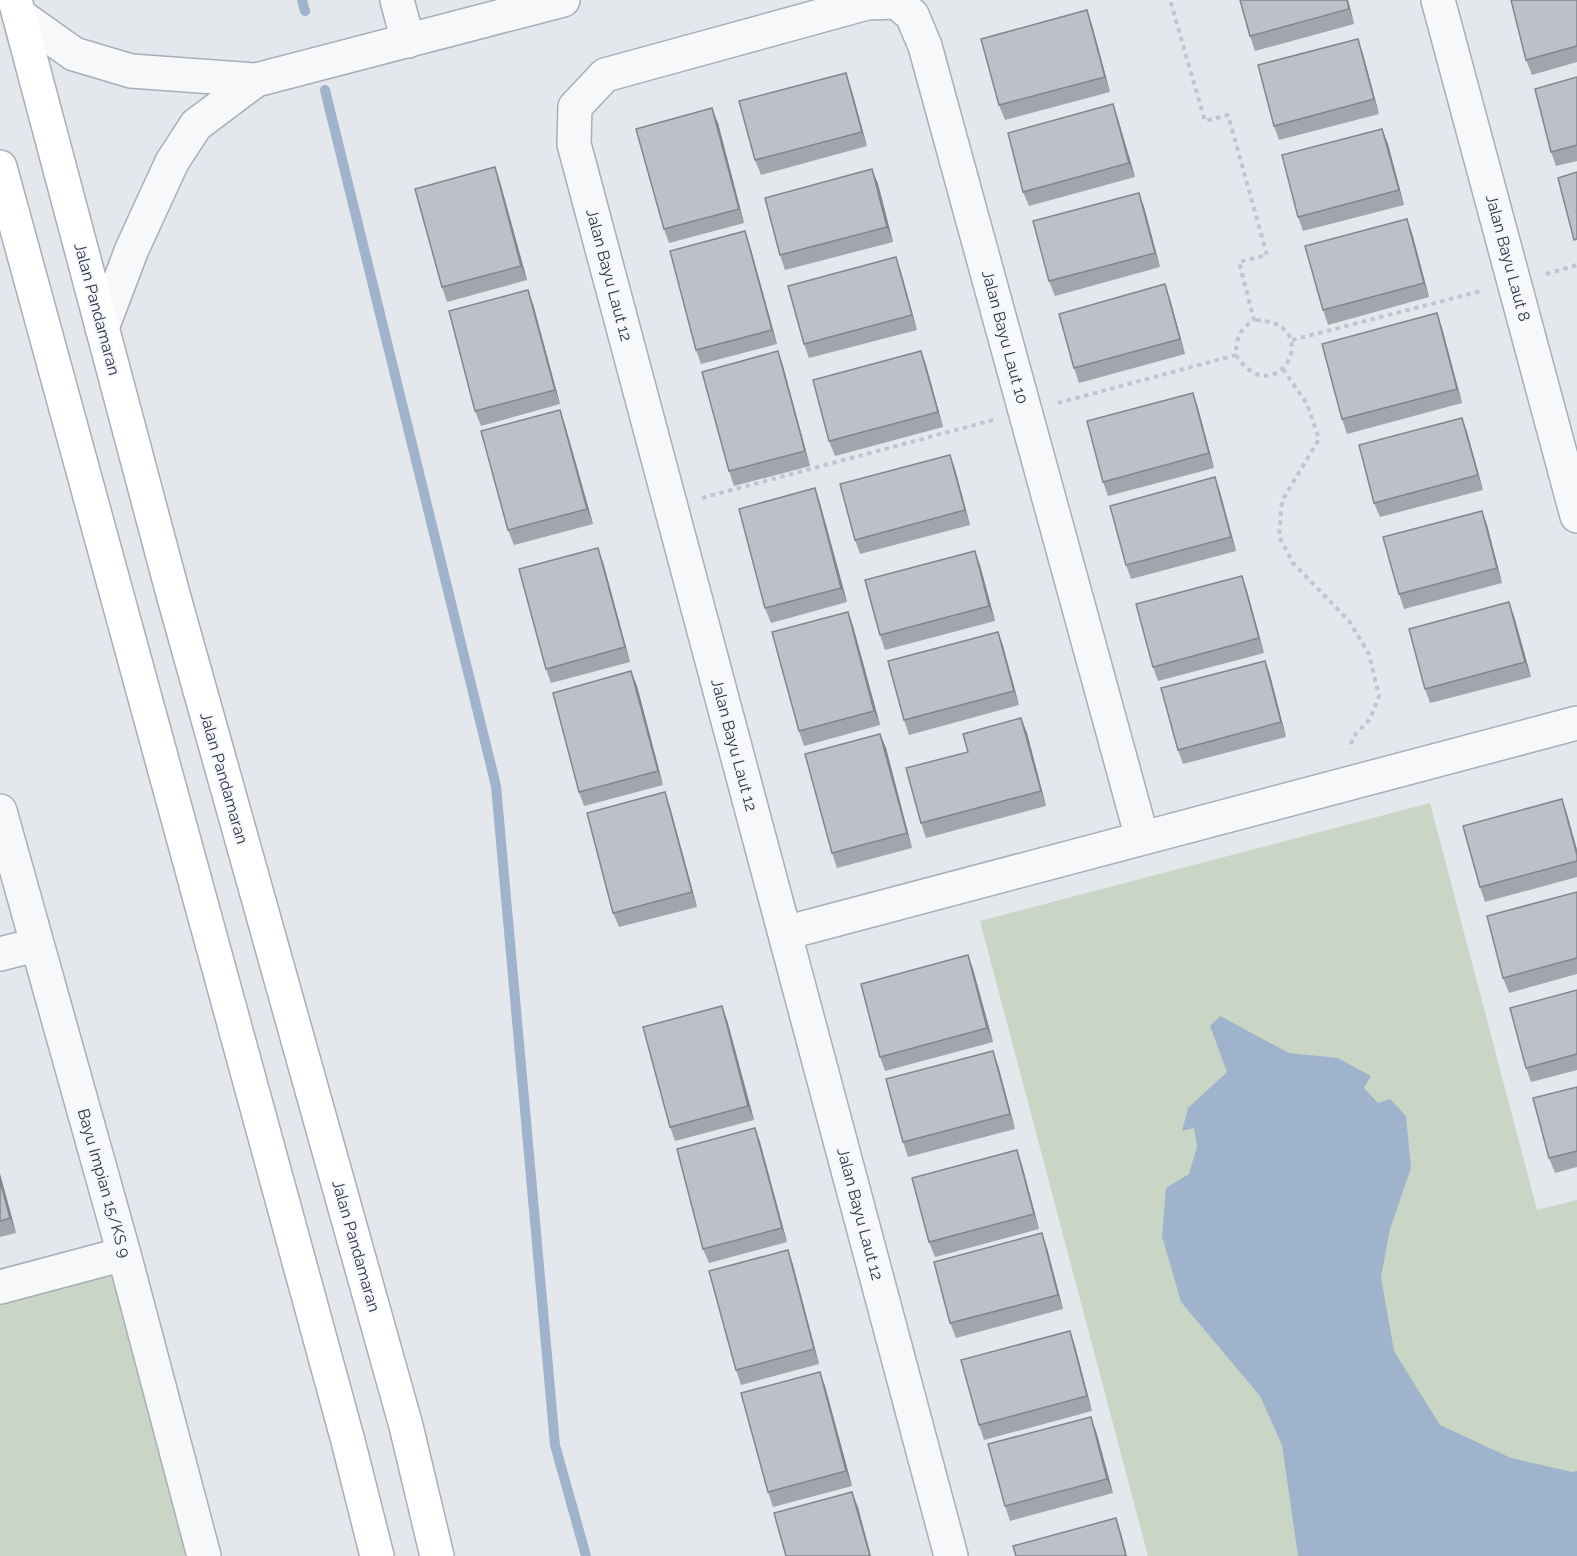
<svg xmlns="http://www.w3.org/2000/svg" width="1577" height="1556" font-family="Raleway,sans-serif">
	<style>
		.green { fill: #c9d6c5 }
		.water { fill: #9fb4cc }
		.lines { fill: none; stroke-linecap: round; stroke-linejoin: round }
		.stream { stroke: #9fb4cc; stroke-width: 10 }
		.street-casing { stroke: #a9aeb7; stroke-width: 36 }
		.secondary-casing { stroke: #a9aeb7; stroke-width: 36 }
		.path { stroke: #c2c5cb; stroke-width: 4; stroke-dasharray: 4.5 4.5; stroke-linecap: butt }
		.street { stroke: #f7f8fa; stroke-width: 33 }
		.secondary { stroke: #fff; stroke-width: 33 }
		.wall { fill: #a1a5ae }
		.shaded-wall { fill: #83868d }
		.building { fill: #bbc0ca; stroke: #83868d; stroke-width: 1.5 }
		.labels { text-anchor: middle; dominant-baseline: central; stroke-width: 4.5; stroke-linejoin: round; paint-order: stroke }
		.street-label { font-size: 16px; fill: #2b3445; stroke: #f4f6f9 }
	</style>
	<rect width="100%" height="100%" fill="#e4e7ec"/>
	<path class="green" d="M1430 803 1537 1210 1577 1200V1556H1148L980 921Z
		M124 1254 204 1556H0V1287Z"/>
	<path class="water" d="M1220 1016 1289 1053 1338 1058 1371 1076 1364 1088 1378 1103 1390 1099 1406 1116 1411 1168 1390 1229 1381 1277 1394 1351 1440 1425 1511 1458 1572 1472 1577 1471V1556H1298L1282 1445 1260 1396 1181 1302 1162 1236 1166 1188 1189 1174 1197 1147 1194 1128 1182 1131 1188 1108 1227 1072 1210 1026Z"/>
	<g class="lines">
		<path class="stream" d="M302 0 305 11
			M325 90 496 786 555 1445 586 1556"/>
		<defs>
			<path id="street" d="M397 0 408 41
				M1438 0 1577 516
				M19 15 74 54 131 71 256 80 563 0
				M102 328 132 249 172 162 196 125 256 80
				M0 811 124 1254 204 1556
				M785 933 1577 723
				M0 954 35 945
				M0 1287 124 1254
				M951 1556 574 144 575 107 605 75 867 3 896 2 912 15 925 46 1142 838"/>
			<path id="secondary" d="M15 0 173 594 406 1426 437 1556
				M0 167 348 1441 377 1556"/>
		</defs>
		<use href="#street" class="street-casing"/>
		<use href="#secondary" class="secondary-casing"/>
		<path class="path" d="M1546 274 1577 265
			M1292 340 1481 291
			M1236 355C1276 417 1329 321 1254 320
			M1283 369 1307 404 1319 439 1282 501 1279 536 1293 563 1349 621 1369 654 1379 696 1370 719 1353 737 1350 749
			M1058 403 1236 355C1236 337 1240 329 1254 320L1239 262 1267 255 1228 115 1205 121 1170 0
			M702 498 993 420"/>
		<use href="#street" class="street"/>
		<use href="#secondary" class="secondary"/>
	</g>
	<path class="wall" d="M1240 0H1348L1354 24 1255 51 1250 36Z
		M1577 0V62L1532 75 1526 60Z
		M1092 25 1110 92 1005 120 999 105Z
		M1363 54 1379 114 1279 140 1274 126Z
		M1577 77V161L1556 166 1551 152Z
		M851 88 867 146 761 175 755 160Z
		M1113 104 1118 119 1135 177 1029 206 1023 192Z
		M718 123 744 223 669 243 664 229Z
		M1382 129 1388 144 1404 205 1303 231 1298 217Z
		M495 167 500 182 527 280 447 302 442 287Z
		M872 169 878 184 893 242 785 270 780 255Z
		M1139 193 1144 207 1160 267 1055 296 1049 281Z
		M1412 233 1429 297 1328 325 1323 310Z
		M750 246 777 344 701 364 696 350Z
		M901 272 917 330 809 358 804 344Z
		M1165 284 1170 299 1185 354 1079 383 1074 368Z
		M533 304 560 404 481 426 475 411Z
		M1442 328 1462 403 1347 434 1342 419Z
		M778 351 783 366 810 466 734 486 729 471Z
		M921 351 926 365 943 427 835 456 829 441Z
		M1193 393 1198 408 1214 468 1108 496 1103 482Z
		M560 410 565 425 593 524 514 545 508 530Z
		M1462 418 1467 432 1483 490 1380 517 1374 503Z
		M950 455 955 469 970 525 860 554 855 540Z
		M1215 477 1220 492 1236 551 1131 579 1126 565Z
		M815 488 820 503 847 602 771 623 765 608Z
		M1482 511 1487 525 1502 583 1404 609 1399 594Z
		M603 562 630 662 551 683 546 669Z
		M980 565 995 621 885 650 880 635Z
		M1242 576 1247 591 1264 653 1158 681 1153 667Z
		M848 612 853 626 880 725 804 746 799 731Z
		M1514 616 1531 677 1430 703 1425 689Z
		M998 632 1003 646 1019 705 909 735 904 720Z
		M1265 661 1270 675 1286 737 1183 764 1178 750Z
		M631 671 637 686 663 785 584 806 579 792Z
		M1021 718 1027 733 1046 806 926 838 921 823 968 752Z
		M880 734 886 748 912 848 837 868 832 853Z
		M665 792 670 807 697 907 619 927 613 913Z
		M1567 814 1577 850V877L1485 902 1480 887Z
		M1577 892V974L1509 993 1503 978Z
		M968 955 973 969 993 1042 885 1071 880 1057Z
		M1577 990V1070L1531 1082 1526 1068Z
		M722 1006 727 1020 754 1120 675 1141 670 1127Z
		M998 1065 1015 1129 908 1157 903 1142Z
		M1577 1087V1167L1555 1173 1549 1158Z
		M755 1128 760 1142 787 1242 709 1263 703 1249Z
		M1022 1165 1039 1229 935 1257 929 1242Z
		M0 1174 16 1233 0 1237Z
		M1047 1248 1063 1309 956 1338 950 1323Z
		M788 1250 793 1265 819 1364 741 1385 736 1370Z
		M1075 1346 1092 1411 984 1440 979 1425Z
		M825 1386 852 1486 773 1507 768 1492Z
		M1096 1431 1113 1493 1010 1521 1005 1506Z"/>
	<path class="shaded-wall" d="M1347 0H1348L1354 24 1349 9Z
		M1087 10 1092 25 1110 92 1105 77Z
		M1358 39 1363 54 1379 114 1374 99Z
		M846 73 851 88 867 146 862 132Z
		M1113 104 1118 119 1135 177 1129 163Z
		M712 108 718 123 744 223 739 209Z
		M1382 129 1388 144 1404 205 1399 190Z
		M495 167 500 182 527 280 521 266Z
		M872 169 878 184 893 242 887 227Z
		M1139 193 1144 207 1160 267 1155 253Z
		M1407 219 1412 233 1429 297 1424 283Z
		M745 231 750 246 777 344 772 330Z
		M896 257 901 272 917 330 912 315Z
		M1165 284 1170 299 1185 354 1180 339Z
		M528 290 533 304 560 404 555 390Z
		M1437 313 1442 328 1462 403 1457 389Z
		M778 351 783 366 810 466 805 451Z
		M921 351 926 365 943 427 938 412Z
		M1193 393 1198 408 1214 468 1209 453Z
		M560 410 565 425 593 524 587 509Z
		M1462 418 1467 432 1483 490 1478 475Z
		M950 455 955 469 970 525 965 510Z
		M1215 477 1220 492 1236 551 1231 537Z
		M815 488 820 503 847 602 841 588Z
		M1482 511 1487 525 1502 583 1497 568Z
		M598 548 603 562 630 662 625 647Z
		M975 551 980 565 995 621 989 606Z
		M1242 576 1247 591 1264 653 1259 638Z
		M1509 602 1514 616 1531 677 1525 662Z
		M848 612 853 626 880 725 874 711Z
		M998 632 1003 646 1019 705 1014 691Z
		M1265 661 1270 675 1286 737 1281 722Z
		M631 671 637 686 663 785 658 771Z
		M1021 718 1027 733 1046 806 1041 791Z
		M880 734 886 748 912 848 907 833Z
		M665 792 670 807 697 907 692 892Z
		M1562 799 1567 814 1577 850V855Z
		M968 955 973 969 993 1042 987 1028Z
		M722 1006 727 1020 754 1120 748 1106Z
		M993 1051 998 1065 1015 1129 1010 1114Z
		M755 1128 760 1142 787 1242 782 1228Z
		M1017 1150 1022 1165 1039 1229 1034 1214Z
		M0 1174 16 1233 10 1218 0 1180Z
		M1042 1233 1047 1248 1063 1309 1058 1295Z
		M788 1250 793 1265 819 1364 814 1349Z
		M1070 1331 1075 1346 1092 1411 1087 1396Z
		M820 1372 825 1386 852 1486 846 1471Z
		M1091 1417 1096 1431 1113 1493 1107 1479Z
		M852 1492 858 1507 871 1556H870Z
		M1116 1518 1121 1533 1127 1556H1126Z"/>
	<path class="building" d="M1240 0H1347L1349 9 1250 36Z
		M1511 0H1577V46L1526 60Z
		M1087 10 1105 77 999 105 981 39Z
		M1358 39 1374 99 1274 126 1258 65Z
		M846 73 862 132 755 160 739 101Z
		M1577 77V145L1551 152 1535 89Z
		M1113 104 1129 163 1023 192 1008 133Z
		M712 108 739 209 664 229 636 129Z
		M1382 129 1399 190 1298 217 1282 155Z
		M495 167 521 266 442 287 415 189Z
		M872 169 887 227 780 255 765 198Z
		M1577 172V239L1574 240 1558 178Z
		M1139 193 1155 253 1049 281 1033 221Z
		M1407 219 1424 283 1323 310 1305 246Z
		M745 231 772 330 696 350 670 251Z
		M896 257 912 315 804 344 788 286Z
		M1165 284 1180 339 1074 368 1059 314Z
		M528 290 555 390 475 411 449 311Z
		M1437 313 1457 389 1342 419 1322 344Z
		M778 351 805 451 729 471 702 372Z
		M921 351 938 412 829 441 813 380Z
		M1193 393 1209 453 1103 482 1087 421Z
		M560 410 587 509 508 530 481 431Z
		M1462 418 1478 475 1374 503 1359 445Z
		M950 455 965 510 855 540 840 484Z
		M1215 477 1231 537 1126 565 1110 506Z
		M815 488 841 588 765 608 739 509Z
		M1482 511 1497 568 1399 594 1383 537Z
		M598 548 625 647 546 669 519 569Z
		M975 551 989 606 880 635 865 580Z
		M1242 576 1259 638 1153 667 1136 604Z
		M1509 602 1525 662 1425 689 1409 629Z
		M848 612 874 711 799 731 772 632Z
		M998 632 1014 691 904 720 888 661Z
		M1265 661 1281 722 1178 750 1161 688Z
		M631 671 658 771 579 792 553 693Z
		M1021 718 1041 791 921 823 906 768 968 752 963 734Z
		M880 734 907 833 832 853 805 754Z
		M665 792 692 892 613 913 587 813Z
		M1562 799 1577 855V861L1480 887 1463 826Z
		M1577 892V958L1503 978 1487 916Z
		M968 955 987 1028 880 1057 861 984Z
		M1577 990V1054L1526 1068 1510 1008Z
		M722 1006 748 1106 670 1127 643 1027Z
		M993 1051 1010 1114 903 1142 886 1079Z
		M1577 1087V1151L1549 1158 1533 1098Z
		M755 1128 782 1228 703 1249 677 1149Z
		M1017 1150 1034 1214 929 1242 912 1178Z
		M0 1180 10 1218 0 1221Z
		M1042 1233 1058 1295 950 1323 934 1262Z
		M788 1250 814 1349 736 1370 709 1271Z
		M1070 1331 1087 1396 979 1425 961 1360Z
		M820 1372 846 1471 768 1492 741 1393Z
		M1091 1417 1107 1479 1005 1506 988 1444Z
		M852 1492 870 1556H786L774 1513Z
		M1116 1518 1126 1556H1016L1013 1546Z"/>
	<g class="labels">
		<g class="street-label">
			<text transform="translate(1508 258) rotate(75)">Jalan Bayu Laut 8</text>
			<text transform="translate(609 275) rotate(75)">Jalan Bayu Laut 12</text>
			<text transform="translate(97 309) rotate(75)">Jalan Pandamaran</text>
			<text transform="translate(1005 337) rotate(75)">Jalan Bayu Laut 10</text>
			<text transform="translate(734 745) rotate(75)">Jalan Bayu Laut 12</text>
			<text transform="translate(224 778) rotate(74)">Jalan Pandamaran</text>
			<text transform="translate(104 1183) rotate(74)">Bayu Impian 15/KS 9</text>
			<text transform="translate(860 1214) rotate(75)">Jalan Bayu Laut 12</text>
			<text transform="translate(356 1246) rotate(74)">Jalan Pandamaran</text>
		</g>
	</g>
</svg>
